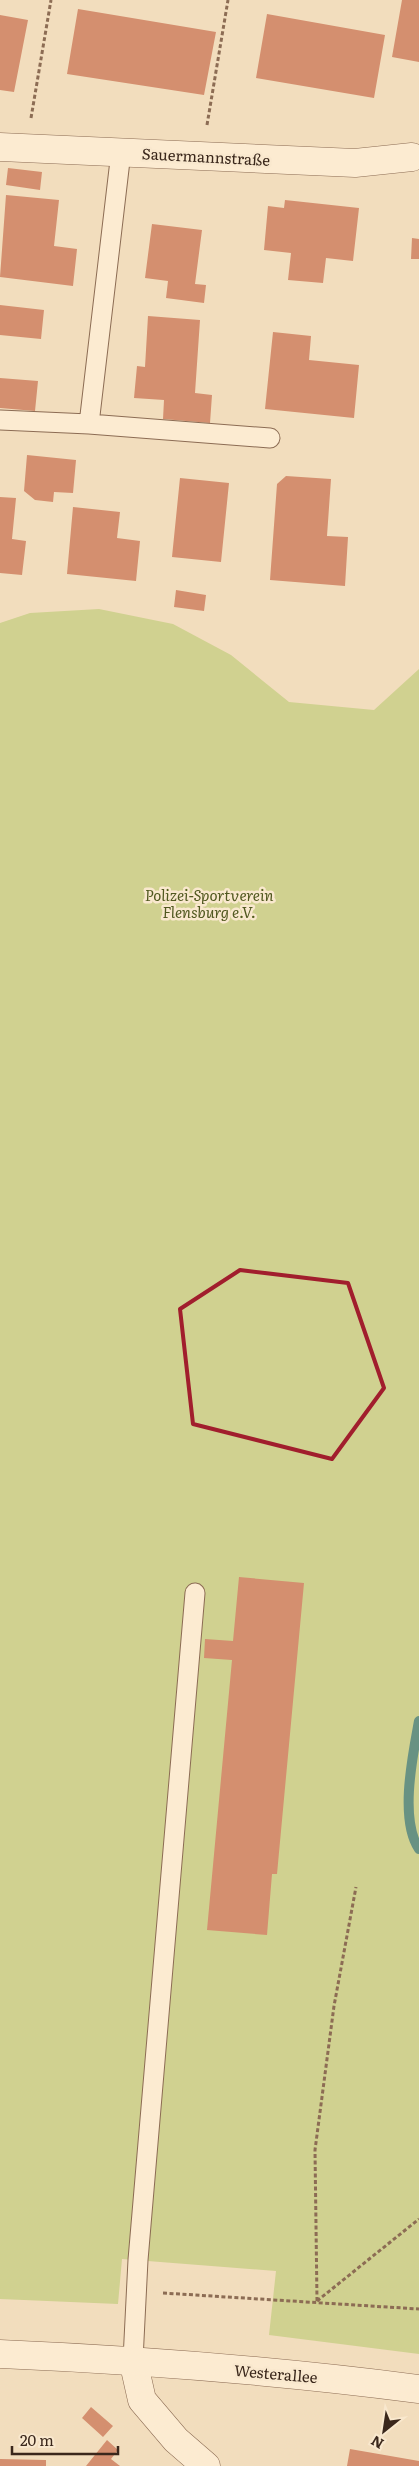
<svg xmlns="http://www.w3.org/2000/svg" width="419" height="2466" font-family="Literata,serif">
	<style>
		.green { fill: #d0d190 }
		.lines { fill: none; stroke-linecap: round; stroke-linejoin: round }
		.stream { stroke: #689283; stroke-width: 10 }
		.building { fill: #d48f6f }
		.service-casing { stroke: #8c6c54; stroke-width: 21 }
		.minor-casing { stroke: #8c6c54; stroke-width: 29 }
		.tertiary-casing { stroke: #8c6c54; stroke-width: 29 }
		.path { stroke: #8c6c54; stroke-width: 3; stroke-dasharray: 4 2.5; stroke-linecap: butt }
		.service { stroke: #fcebd1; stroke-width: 19 }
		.minor { stroke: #fcebd1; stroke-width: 28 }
		.tertiary { stroke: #fcebd1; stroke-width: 28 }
		.marked { fill: none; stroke: #a11e2d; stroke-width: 4; stroke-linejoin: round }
		.labels { text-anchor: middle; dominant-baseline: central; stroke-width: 5; stroke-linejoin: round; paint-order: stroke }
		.street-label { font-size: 15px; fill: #3a271b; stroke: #f9e8ce }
		.park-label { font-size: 15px; font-style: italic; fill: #50581f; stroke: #f9e8ce }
	</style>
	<rect width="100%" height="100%" fill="#f2ddbd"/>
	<path class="green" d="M99 609 173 624 231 655 289 702 374 710 419 669V2354L269 2335 276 2271 122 2259 118 2304 0 2299V623L30 613Z"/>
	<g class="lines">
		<path class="stream" d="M419 1721C413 1754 399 1819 419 1849"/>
	</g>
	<path class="building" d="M402 0H419V62L392 57Z
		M78 9 216 32 204 95 67 74Z
		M267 14 385 35 374 98 256 78Z
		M0 15 28 20 14 92 0 90Z
		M8 168 42 172 40 190 6 185Z
		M6 195 59 200 54 246 77 249 73 286 0 277Z
		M285 200 359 208 353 261 326 258 323 283 288 280 291 253 264 250 268 206 284 208Z
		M152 224 202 230 195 284 206 285 204 303 166 298 168 281 145 278Z
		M412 238 419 239V259H411Z
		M0 305 44 310 41 339 0 335Z
		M148 316 200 320 195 393 212 395 210 423 163 419 164 400 134 398 137 366 145 367Z
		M273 332 311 336 309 360 359 365 354 418 265 409Z
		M0 378 38 381 35 411 0 408Z
		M27 455 76 460 73 493 54 492 53 502 35 500 24 491Z
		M286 476 331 479 327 536 348 537 345 586 270 580 277 484Z
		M180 478 229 483 221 562 172 557Z
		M0 497 16 498 12 539 26 541 22 575 0 573Z
		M73 507 120 512 117 538 140 541 136 581 67 574Z
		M176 590 206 595 204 611 174 607Z
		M239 1577 304 1583 277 1874H272L267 1935 207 1930 232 1660 204 1658 205 1639 233 1641Z
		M91 2407 113 2426 103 2437 82 2418Z
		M107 2440 118 2450 111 2459 120 2466H86Z
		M350 2449 419 2461V2466H347Z
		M0 2459 46 2460V2466H0Z"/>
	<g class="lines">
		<defs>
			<path id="service" d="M0 420 89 424 270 438
				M89 424 121 152
				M133 2360 138 2260 195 1593"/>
			<path id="minor" d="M0 147 355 163 412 157
				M133 2360 142 2400 176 2440 206 2466"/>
			<path id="tertiary" d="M0 2354C140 2360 280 2371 419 2389"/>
		</defs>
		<use href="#service" class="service-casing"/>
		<use href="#minor" class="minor-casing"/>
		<use href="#tertiary" class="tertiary-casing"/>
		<path class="path" d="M31 118 51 0
			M207 125 228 0
			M163 2293 419 2309
			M317 2301 315 2150 334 2006 356 1887
			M317 2301 419 2219"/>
		<use href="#service" class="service"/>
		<use href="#minor" class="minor"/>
		<use href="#tertiary" class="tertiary"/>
	</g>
	<path class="marked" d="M240 1270 348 1283 384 1388 332 1459 193 1424 180 1309Z"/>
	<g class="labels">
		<g class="street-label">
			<text transform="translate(206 156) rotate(3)">Sauermannstraße</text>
			<text transform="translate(276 2373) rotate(5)">Westerallee</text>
		</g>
		<g class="park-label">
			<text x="209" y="894">Polizei-Sportverein<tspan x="209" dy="17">Flensburg e.V.</tspan></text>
		</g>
	</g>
	<g transform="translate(384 2431) rotate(210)" stroke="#f9e8ce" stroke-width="4" paint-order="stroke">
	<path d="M0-4L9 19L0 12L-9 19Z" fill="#3a271b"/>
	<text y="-8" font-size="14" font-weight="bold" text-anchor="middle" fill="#3a271b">N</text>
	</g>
	<path d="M12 2446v8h106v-8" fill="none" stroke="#3a271b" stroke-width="2.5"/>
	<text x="20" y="2446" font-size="15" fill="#3a271b" stroke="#f9e8ce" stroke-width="4" paint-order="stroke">20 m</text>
</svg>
